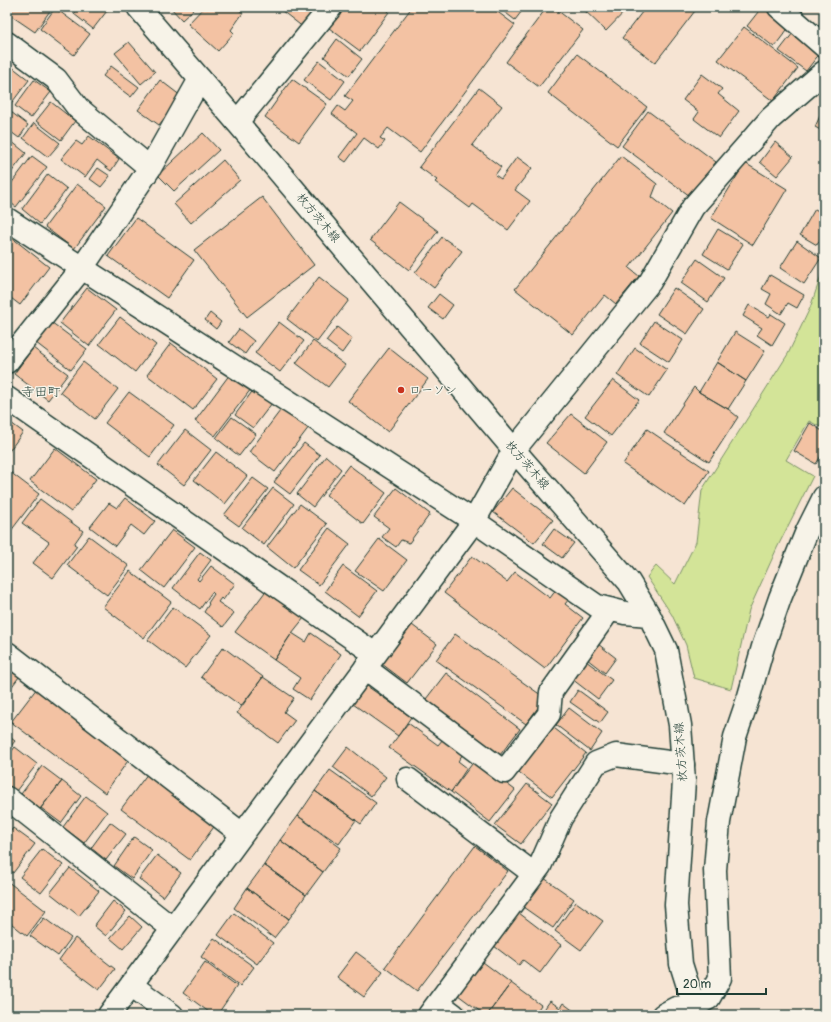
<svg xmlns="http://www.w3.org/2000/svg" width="831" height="1022" font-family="Pangolin,'Klee One',sans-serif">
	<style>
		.green { fill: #d3e498; stroke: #799066 }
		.building { fill: #f3c2a3; stroke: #1f3d34 }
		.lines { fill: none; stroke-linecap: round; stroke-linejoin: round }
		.street-casing { stroke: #1f3d34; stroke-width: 25 }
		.secondary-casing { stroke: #1f3d34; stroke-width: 25 }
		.street { stroke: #f7f3e8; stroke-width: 22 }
		.secondary { stroke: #f7f3e8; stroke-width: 22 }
		.poi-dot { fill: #c8321e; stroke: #f7f3e8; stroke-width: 1.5 }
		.labels { text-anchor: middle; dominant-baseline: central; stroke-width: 3; stroke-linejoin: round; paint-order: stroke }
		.street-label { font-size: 12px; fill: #1f3d34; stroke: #f7f3e8 }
		.poi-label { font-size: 12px; fill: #1f3d34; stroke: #f7f3e8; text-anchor: start }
		.neighbourhood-label { font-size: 13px; fill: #1f3d34; stroke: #f7f3e8 }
	</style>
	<rect width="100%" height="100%" fill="#f6e4d3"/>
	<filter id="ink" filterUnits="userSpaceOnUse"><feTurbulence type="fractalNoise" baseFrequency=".025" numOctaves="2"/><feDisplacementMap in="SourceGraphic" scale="8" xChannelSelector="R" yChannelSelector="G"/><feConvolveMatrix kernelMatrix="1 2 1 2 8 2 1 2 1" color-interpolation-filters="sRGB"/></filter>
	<g filter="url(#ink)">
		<path class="green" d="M824 267V429L809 421 786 460 813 476 777 548 749 610 731 689 694 678 686 645 672 615 647 577 656 566 675 584 696 542 702 490 788 354 810 308Z"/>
		<path class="building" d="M7 7H51L52 8 35 32 7 13Z
			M80 7H110L93 29 74 14Z
			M170 7H196L182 20Z
			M204 7 208 9 209 7H235L243 13 231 30 234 33 218 51 188 24Z
			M277 7H313L318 10 304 28Z
			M345 7H382L389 12 360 51 329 28Z
			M412 7H491L515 25 420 152 388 128 380 138 385 141 379 149 364 138 346 162 339 157 357 133 332 114 338 106 345 111 353 101 345 96Z
			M498 7H525L515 20Z
			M547 7H553L583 30 539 87 506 62Z
			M581 7H629L606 31Z
			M646 7H698L655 63 622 38Z
			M762 7H765L790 26 774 47 747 26Z
			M55 8 90 34 74 55 40 29Z
			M744 27 798 68 773 101 718 60Z
			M793 33 820 53 806 71 779 51Z
			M337 39 362 59 349 76 324 57Z
			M129 42 155 72 141 84 115 53Z
			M577 54 647 107 617 146 548 93Z
			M319 61 345 81 331 100 304 80Z
			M7 63 29 80 10 105 7 102Z
			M111 66 139 87 131 97 103 76Z
			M702 74 722 89 718 94 739 111 719 138 694 119 699 112 683 100Z
			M292 79 327 104 299 142 265 117Z
			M34 80 51 92 31 118 15 106Z
			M160 80 181 96 159 125 138 110Z
			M479 88 502 106 472 145 501 167 495 175 501 179 517 157 532 168 515 190 530 201 508 230 473 204 470 208 435 182 437 180 419 167Z
			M51 102 75 121 61 140 36 121Z
			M824 107V132L815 127Z
			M648 111 716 162 690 196 622 146Z
			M11 112 28 125 19 138 7 129V117Z
			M34 123 60 143 48 157 23 138Z
			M203 133 219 150 174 191 158 175Z
			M89 136 119 159 111 171 97 160 85 177 61 159 76 141 82 145Z
			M11 141 26 153 7 178V146Z
			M775 142 793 157 777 176 760 162Z
			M32 156 47 167 16 207 7 200V189Z
			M621 156 657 184 652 197 672 213 629 268 639 276 616 304 605 295 573 335 515 289Z
			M223 160 240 180 191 223 174 204Z
			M745 163 787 189 753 245 711 218Z
			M98 168 110 176 101 187 90 179Z
			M48 174 67 189 40 224 22 209Z
			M77 184 106 206 74 249 45 227Z
			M262 197 314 265 247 317 194 250Z
			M399 202 438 231 409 270 370 240Z
			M815 209 824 214V232L817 245 800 235Z
			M136 218 194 260 167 298 108 256Z
			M718 229 743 244 727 269 703 254Z
			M11 237 49 267 20 305 7 295V242Z
			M442 237 462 251 434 288 415 273Z
			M797 241 821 258 804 284 780 268Z
			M697 259 724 278 708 302 681 283Z
			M770 275 804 295 797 308 788 303 781 314 766 304 771 294 762 289Z
			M319 277 349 300 317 342 287 319Z
			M87 288 116 310 89 346 60 323Z
			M674 288 704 309 687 334 657 314Z
			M439 294 453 305 443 319 428 308Z
			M749 305 769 317 771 314 785 323 772 345 757 335 762 328 743 316Z
			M210 313 221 322 216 329 205 320Z
			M120 317 156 345 135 372 99 344Z
			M47 319 87 349 71 370 31 339Z
			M654 321 683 340 669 362 640 343Z
			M279 322 304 341 280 372 255 353Z
			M337 327 352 339 342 353 326 341Z
			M239 329 254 341 245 354 229 342Z
			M735 332 765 351 746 381 717 362Z
			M313 341 345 365 328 387 296 363Z
			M171 343 217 379 193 410 147 375Z
			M33 348 68 374 48 400 14 374Z
			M389 348 428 379 388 432 348 401Z
			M635 348 667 370 649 397 617 375Z
			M83 362 118 389 95 419 60 392Z
			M717 362 746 381 728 409 699 392Z
			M230 374 251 389 215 436 195 421Z
			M613 380 639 400 611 436 585 416Z
			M694 387 699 392 728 409 738 417 709 462 664 433Z
			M254 389 272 403 253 428 235 415Z
			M129 392 174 425 150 457 105 423Z
			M283 407 309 427 275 472 249 452Z
			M571 414 607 442 584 473 546 443Z
			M232 417 256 434 239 456 216 438Z
			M7 420 23 432 7 454Z
			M810 423 824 432V451L816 464 794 451Z
			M647 429 709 471 685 506 623 464Z
			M185 430 211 450 184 485 158 465Z
			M304 443 320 455 290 494 274 482Z
			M55 448 96 479 71 512 30 481Z
			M216 452 247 476 225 504 194 480Z
			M326 456 341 469 313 507 297 494Z
			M349 465 386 493 363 524 326 495Z
			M10 472 39 494 7 536V476Z
			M253 478 268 489 239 526 224 515Z
			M273 488 294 504 264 545 242 528Z
			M396 488 430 514 409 543 401 540 396 547 382 537 389 528 374 517Z
			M512 488 553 520 534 543 493 512Z
			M125 498 155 521 144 535 131 525 115 546 90 527 109 503 117 508Z
			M40 499 83 531 74 544 77 546 53 578 33 563 49 542 22 523Z
			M300 504 327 524 293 568 267 547Z
			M329 528 350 544 319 585 298 570Z
			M554 529 574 543 562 558 543 544Z
			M172 530 195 547 164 588 141 570Z
			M89 536 129 566 107 595 67 565Z
			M379 539 407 560 384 591 355 571Z
			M200 552 211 560 197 579 199 581 211 566 235 584 223 600 221 598 218 602 234 613 223 627 204 612 209 604 208 603 214 594 212 592 200 609 173 588Z
			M472 556 507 582 515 572 550 598 556 590 569 599 565 604 583 618 545 669 444 593Z
			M343 566 377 591 358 616 325 591Z
			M130 571 171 602 144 638 103 607Z
			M265 592 304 618 292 633 274 660 235 632Z
			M173 607 211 635 185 668 148 640Z
			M412 625 437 644 407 683 382 664Z
			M292 633 306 642 311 633 341 654 310 700 293 689 300 678 274 660Z
			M455 634 545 698 526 724 436 660Z
			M598 644 616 658 605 673 587 659Z
			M223 647 263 677 241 706 201 677Z
			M7 661 22 673 7 693Z
			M586 661 612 680 598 699 572 679Z
			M446 673 520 729 500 755 426 699Z
			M263 677 294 698 284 712 295 720 278 743 237 713Z
			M367 686 411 717 398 736 353 704Z
			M37 688 130 758 105 793 11 722Z
			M578 690 608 712 600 723 570 702Z
			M569 708 602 733 590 751 556 725Z
			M408 723 438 745 443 739 463 754 458 761 467 768 451 792 389 748Z
			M550 725 586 753 552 797 516 770Z
			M7 735 15 741 7 751Z
			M15 747 37 764 16 791 7 784V757Z
			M348 747 386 777 371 796 333 767Z
			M475 760 515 790 490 822 451 792Z
			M42 766 62 781 40 809 21 794Z
			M330 770 376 803 361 824 315 791Z
			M148 773 216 824 190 860 121 809Z
			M62 781 81 796 61 823 41 808Z
			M527 784 552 803 521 844 495 825Z
			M315 791 356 820 339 844 298 816Z
			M86 796 107 812 84 843 63 827Z
			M298 816 341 848 323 872 280 840Z
			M110 822 126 834 106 860 91 848Z
			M13 828 35 844 13 873 7 869V836Z
			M134 837 152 850 132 879 114 866Z
			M280 840 323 872 306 895 264 865Z
			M475 846 508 871 417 991 385 967Z
			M42 849 63 865 41 893 20 877Z
			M157 855 181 873 163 897 139 879Z
			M264 865 306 895 289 919 247 888Z
			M70 868 99 891 79 916 50 893Z
			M544 878 574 899 553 928 523 907Z
			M7 881 46 911 27 936 7 920Z
			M247 888 289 919 274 938 234 908Z
			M113 901 126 911 106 936 94 926Z
			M576 902 603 921 581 950 555 931Z
			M234 913 273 943 257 964 218 935Z
			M519 913 561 945 540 973 523 960 519 965 494 946Z
			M130 916 142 927 123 949 110 938Z
			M44 918 71 938 58 956 30 936Z
			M75 938 115 969 99 990 59 960Z
			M214 938 254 967 240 986 201 957Z
			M356 952 383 972 364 997 337 977Z
			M205 962 237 986 217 1015H213L183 993Z
			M483 962 511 983 487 1015H485L458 995Z
			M511 983 541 1005 534 1015H487Z
			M550 1001 560 1008 563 1003 579 1015H540Z"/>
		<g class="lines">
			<defs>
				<path id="street" d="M779 7 824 46
					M7 43 56 79 78 108 150 168
					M237 122 331 7
					M7 219 82 268 474 521 597 606 625 613 649 615
					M7 362 82 268 150 168 200 79
					M7 398 375 654
					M7 653 242 834
					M365 668 504 772 549 714 551 692 610 609
					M408 779 534 874
					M7 798 173 929
					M131 985 172 1015
					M438 1003 454 1015
					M109 1015 474 521 514 450 650 282 693 207 771 118 824 72
					M429 1015 540 866 561 818 596 763 616 755 683 764
					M663 1015 676 1008 694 1006 709 998 720 978 715 870 719 822 735 737 749 696 763 647 780 598 807 531 824 497"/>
				<path id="secondary" d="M138 7 237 122 514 450 629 582 649 615 666 650 680 725 684 781 676 905 681 964 697 1015"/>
			</defs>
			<use href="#street" class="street-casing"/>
			<use href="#secondary" class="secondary-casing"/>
			<use href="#street" class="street"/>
			<use href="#secondary" class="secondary"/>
		</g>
	</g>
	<circle class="poi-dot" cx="401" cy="390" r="4"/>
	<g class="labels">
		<g class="street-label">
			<text transform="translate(318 218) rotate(50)">枚方茨木線</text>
			<text transform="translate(527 465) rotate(49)">枚方茨木線</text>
			<text transform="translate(681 752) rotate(-94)">枚方茨木線</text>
		</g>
		<g class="poi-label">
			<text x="409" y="390">ローソン</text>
		</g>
		<g class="neighbourhood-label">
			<text x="41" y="392">寺田町</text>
		</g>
	</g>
	<rect width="831" height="1022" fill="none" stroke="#f7f3e8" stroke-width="24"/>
	<rect x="12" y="12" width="807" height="998" fill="none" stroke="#1f3d34" stroke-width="1.5" filter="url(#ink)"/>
	<path d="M677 988v6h89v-6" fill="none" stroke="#1f3d34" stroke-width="2"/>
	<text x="683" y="988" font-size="12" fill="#1f3d34" stroke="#f7f3e8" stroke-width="3" paint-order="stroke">20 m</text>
</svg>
